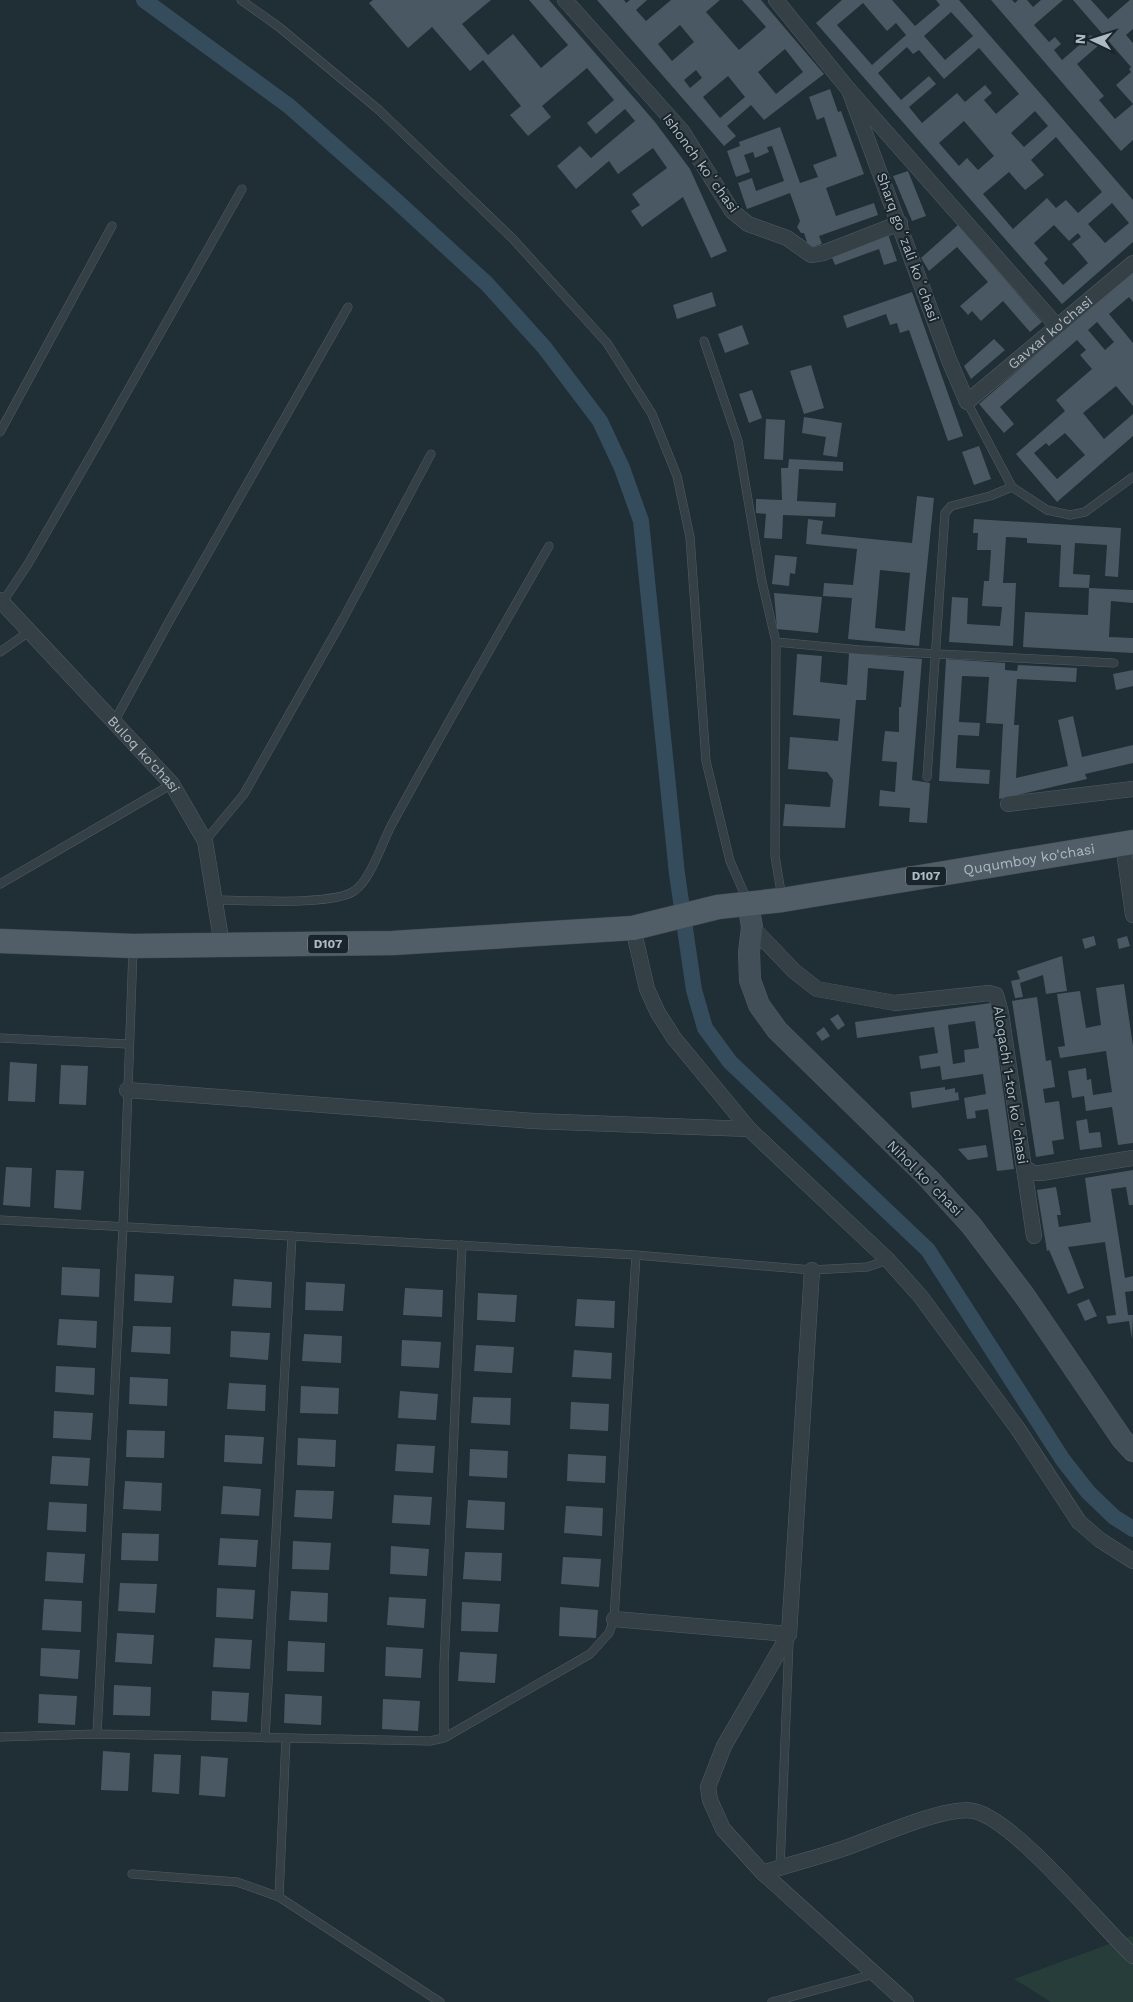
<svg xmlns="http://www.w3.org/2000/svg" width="1133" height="2002" font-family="'Work Sans',sans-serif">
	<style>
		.green { fill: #263d39 }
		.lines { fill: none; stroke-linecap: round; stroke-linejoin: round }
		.canal { stroke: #354c5d; stroke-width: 16 }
		.building { fill: #495862; fill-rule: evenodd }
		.service-casing { stroke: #515d64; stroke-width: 9 }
		.minor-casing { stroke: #515d64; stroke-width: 16 }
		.secondary-casing { stroke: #515d64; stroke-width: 22 }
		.primary-casing { stroke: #404b53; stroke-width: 25 }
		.service { stroke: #343f46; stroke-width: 8 }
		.minor { stroke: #343f46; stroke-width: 15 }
		.secondary { stroke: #424f59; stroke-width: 21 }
		.primary { stroke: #525e67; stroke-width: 24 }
		.labels { text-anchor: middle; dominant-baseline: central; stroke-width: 4; stroke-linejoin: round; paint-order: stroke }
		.shield { fill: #19242b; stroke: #818d95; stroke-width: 1 }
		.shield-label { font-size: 12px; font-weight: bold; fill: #aebac3 }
		.street-label { font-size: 14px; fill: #aebac3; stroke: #19242b }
	</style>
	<rect width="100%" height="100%" fill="#202e36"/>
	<path class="green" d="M1131 1936 1133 1937V2002H1051L1014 1979Z"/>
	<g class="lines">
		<path class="canal" d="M144 0 289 106 391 196 487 284 544 347 600 421 622 468 641 521 677 874 694 990 705 1028 730 1062 928 1250 1063 1460 1088 1492 1114 1517 1133 1529"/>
	</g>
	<path class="building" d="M373 0H491L462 24 488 55 513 34 541 68 568 45 529 0H549L655 122 690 169 727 251 711 258 683 197 642 227 631 211 640 205 632 194 667 168 653 148 618 174 609 161 576 189 557 166 580 146 591 158 635 121 625 109 596 134 587 123 614 100 587 68 542 106 551 117 528 136 510 115 521 106 483 60 470 71 432 27 408 48 369 3Z
		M597 0H624L626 3 630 0H647L636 10 646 21 671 0H720L706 12 739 50 766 27 742 0H761L824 74 764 120 751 105 727 126 736 136 724 146ZM680 25 694 42 672 61 658 44ZM785 49 803 72 776 94 758 72ZM696 70 702 78 690 88 684 80ZM728 76 745 97 720 118 703 97Z
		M842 0H892L915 26 940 5 936 0H959L1133 200V242L1062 304 816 23ZM863 3 887 31 896 23 906 35 872 65 837 25ZM951 12 973 36 945 60 924 36ZM907 47 913 54 919 50 944 79 979 48 1019 94 996 114 984 100 992 93 985 85 965 102 957 93 922 123 909 107 936 84 929 76 901 100 878 73ZM1035 111 1048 126 1024 147 1011 133ZM964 121 994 156 978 170 967 158 959 166 939 143ZM1056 137 1102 192 1078 213 1066 200 1056 208 1047 198 1013 229 983 194 1009 172 1025 190 1044 175 1031 160ZM1112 203 1129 223 1105 243 1088 224ZM1054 225 1069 241 1078 233 1081 237 1072 244 1088 263 1063 285 1044 263 1048 259 1034 243Z
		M991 0H1012L1015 3 1018 0H1027L1033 7 1041 0H1063L1034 25 1049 42 1055 37 1061 44 1054 50 1062 60 1091 35 1099 45 1077 64 1104 96 1099 100 1115 119 1133 104 1116 85 1131 72 1129 69 1131 67 1073 0H1091L1108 19 1130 0H1133V29L1126 35 1133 43V140L1121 151Z
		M830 89 838 112 841 111 864 174 826 188 836 216 874 203 878 215 819 236 822 244 809 248 804 233H801L797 227 800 221 790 193 747 209 738 183 752 178 756 191 784 181 772 146 767 147 769 152 755 158 753 152 744 155 750 172 736 177 727 151 740 146 739 142 780 127 800 183 818 177 813 165 837 156 824 117 817 120 809 97Z
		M908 171 926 216 912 221 893 176Z
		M958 225 1042 322 1030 332 1003 301 981 321 972 311 968 315 960 306 988 282 957 247 929 271 921 258Z
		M888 234 897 261 884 265 879 249 835 265 831 255Z
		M1133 271V302L1129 297 1109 314 1133 343V406L1116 386 1083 413 1104 439 1133 414V436L1057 502 1016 454 1065 411 1056 400 1092 369 1080 355 1086 350 1077 340 1000 407 1014 424 1004 433 979 404ZM1097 322 1114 342 1105 350 1088 330ZM1065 433 1085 455 1057 479 1034 453 1046 443 1049 446Z
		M712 292 716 306 677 319 673 305Z
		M912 292 963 436 948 441 909 330 900 333 897 323 890 325 886 314 847 328 843 316Z
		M742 325 749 344 725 353 718 334Z
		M994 339 1005 350 971 379 964 366Z
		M811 365 824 408 804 414 790 371Z
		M752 390 762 418 749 423 739 394Z
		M804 417 842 423 837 457 823 455 826 437 802 433Z
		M766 419 785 420 783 460 764 459Z
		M979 446 991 479 974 485 962 452Z
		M789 459 843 462V471L799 469 797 501 836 503 835 517 783 515 782 539 764 538 766 514 756 513V499L782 500 781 468H788Z
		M917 496 934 498 919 646 848 639 852 598 823 596 824 583 853 585 857 549 806 544 808 519 823 521 821 534 912 543ZM880 570 910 573 905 631 875 628Z
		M974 519 1121 528 1118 577 1105 576 1107 545 1075 543 1073 574 1090 575 1089 588 1133 590V603L1111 601 1109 637 1133 638V653L1023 647 1025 612 1088 615 1089 588 1059 587 1061 545 1027 543V538L1006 537 1003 583H1016L1013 646 949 642 952 597 968 598 967 624 1000 626 1002 607 982 606 984 581H989L991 550H977L978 533H973Z
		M775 555 797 557 795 574 790 573 789 586 772 584Z
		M774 593 822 597 818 633 777 629Z
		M849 653 922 659 912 780 930 783 927 823 909 822 910 808 879 806 880 790 895 792 897 762 882 761 883 748 885 731 899 732V707H901L904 671 868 668 866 700H856L845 828 783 826 785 804 830 807 833 780 827 772 788 769 790 737 838 741 840 719 793 715 797 654 822 656 820 682 847 685Z
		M946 659 1005 663V670L1017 671 1018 665 1077 668 1076 682 1017 679 1014 725H1019L1016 778 1068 766 1058 720 1073 716 1082 757 1133 745V763L1085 774 1087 779 999 799 1003 724 986 723 989 677 962 676 959 722 980 723 979 736 958 735 956 768 990 770 989 784 939 781Z
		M1133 670V686L1116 690 1113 674Z
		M1094 936 1096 945 1085 949 1082 939Z
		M1127 936 1130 946 1119 949 1117 939Z
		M1062 956 1067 991 1046 994 1043 975 1020 983 1023 997 1015 998 1011 981 1020 979 1017 971Z
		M1124 984 1133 1046V1143L1118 1145 1112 1107 1086 1111 1084 1096 1072 1098 1068 1071 1086 1068 1087 1080 1091 1079 1093 1095 1112 1092 1106 1051 1060 1058 1058 1047 1065 1046 1057 994 1080 991 1086 1028 1101 1025 1096 988Z
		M1037 997 1046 1061 1051 1060 1055 1087 1043 1089 1045 1103 1059 1101 1064 1139 1052 1141 1054 1154 1036 1157 1012 1001Z
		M991 1003 1014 1169 997 1171 988 1109 975 1111 976 1118 967 1119 964 1098 986 1094 983 1074 942 1080 940 1066 921 1069 919 1056 938 1053 934 1027 857 1038 855 1022ZM975 1021 979 1048 964 1050 965 1062 953 1064 948 1025Z
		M838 1014 845 1025 838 1030 830 1019Z
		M824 1027 830 1036 822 1041 816 1033Z
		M10 1062 37 1064 35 1102 8 1101Z
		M61 1065 88 1066 86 1105 59 1104Z
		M945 1087V1090L955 1088V1093L958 1092 959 1100 912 1108 910 1092Z
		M1087 1119 1089 1133 1100 1132 1102 1147 1080 1150 1076 1121Z
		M986 1145 988 1157 968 1160 958 1149Z
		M6 1167 32 1168 30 1207 3 1205Z
		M56 1170 84 1171 81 1210 54 1208Z
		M1133 1170V1205H1129L1126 1187 1111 1189 1125 1278 1133 1276V1291L1125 1292 1128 1315H1133L1132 1339 1129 1321 1108 1324 1106 1316 1116 1315 1105 1242 1068 1247 1084 1288 1068 1294 1049 1250 1047 1251 1037 1190 1056 1187 1061 1215H1057L1059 1227 1091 1222 1085 1178Z
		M62 1267 100 1269 99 1297 61 1295Z
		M135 1274 174 1276 172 1303 134 1301Z
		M234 1279 272 1282 271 1308 232 1306Z
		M306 1282 345 1284 343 1311 305 1310Z
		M405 1288 443 1290 442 1317 403 1315Z
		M478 1293 517 1295 515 1322 477 1320Z
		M577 1299 615 1301 614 1328 575 1326Z
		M1089 1299 1097 1316 1085 1321 1077 1304Z
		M59 1319 97 1321 96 1348 57 1345Z
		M133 1326 171 1327 170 1354 131 1352Z
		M231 1331 270 1333 268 1360 230 1357Z
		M304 1334 342 1336 341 1363 302 1361Z
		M402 1340 441 1342 439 1368 401 1366Z
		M476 1345 514 1347 512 1373 474 1371Z
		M574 1350 612 1353 611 1379 572 1377Z
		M56 1366 95 1368 94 1395 55 1392Z
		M130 1377 168 1379 167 1406 129 1404Z
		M229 1383 266 1385 265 1411 227 1409Z
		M301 1386 339 1388 338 1414 300 1413Z
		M400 1391 438 1394 436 1420 398 1418Z
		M473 1397 511 1398 510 1425 471 1423Z
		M571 1402 609 1404 608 1431 570 1429Z
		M54 1411 93 1413 91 1440 53 1438Z
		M127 1430 165 1431 164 1458 126 1457Z
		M225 1435 264 1437 262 1464 224 1462Z
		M298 1438 336 1440 335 1467 297 1465Z
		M397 1444 435 1446 433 1473 395 1471Z
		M470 1449 508 1451 507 1478 469 1476Z
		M568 1454 606 1456 605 1483 567 1481Z
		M52 1456 90 1458 88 1486 50 1484Z
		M125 1481 162 1483 161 1511 123 1509Z
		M223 1486 261 1489 259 1516 221 1514Z
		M296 1490 334 1491 332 1519 294 1517Z
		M394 1495 432 1497 430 1525 392 1523Z
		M468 1500 505 1502 504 1530 466 1528Z
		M49 1502 87 1504 86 1532 47 1530Z
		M566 1506 603 1508 602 1536 564 1533Z
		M122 1533 159 1534 158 1561 121 1560Z
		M220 1538 258 1540 256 1567 218 1565Z
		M293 1541 331 1543 329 1570 292 1569Z
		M391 1546 429 1549 427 1576 390 1574Z
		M47 1552 85 1554 83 1583 45 1581Z
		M465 1552 502 1553 501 1581 463 1579Z
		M563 1557 601 1559 599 1587 561 1584Z
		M120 1583 157 1584 155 1613 118 1611Z
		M217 1588 255 1590 253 1619 216 1617Z
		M291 1591 328 1593 327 1622 289 1620Z
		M389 1597 426 1599 424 1628 387 1625Z
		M44 1599 82 1601 81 1632 42 1630Z
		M462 1602 500 1604 498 1632 461 1631Z
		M560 1607 598 1610 596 1638 559 1636Z
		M117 1633 154 1635 152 1664 115 1662Z
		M215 1638 252 1640 250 1669 213 1667Z
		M288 1641 325 1643 324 1672 287 1671Z
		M386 1647 423 1649 421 1678 385 1676Z
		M41 1648 80 1650 78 1679 40 1676Z
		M460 1652 497 1654 495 1683 458 1681Z
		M114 1685 151 1687 150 1716 113 1715Z
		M212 1691 249 1693 247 1722 211 1720Z
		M39 1694 77 1696 75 1725 38 1723Z
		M285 1694 322 1696 321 1725 284 1723Z
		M383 1699 420 1701 418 1731 382 1729Z
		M103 1751 130 1753 128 1791 101 1790Z
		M154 1754 181 1755 179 1794 152 1792Z
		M201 1756 228 1758 225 1797 199 1795Z"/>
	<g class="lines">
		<defs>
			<path id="service" d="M241 0 279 27 379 110 513 239 607 343 652 414 677 476 690 537 706 761 730 861 748 902
				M704 341 738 441 762 582 776 642 775 856 782 898
				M967 402 1012 487 1047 510 1070 515 1085 512 1133 477
				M0 432 112 226
				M2 603 28 564 94 450 242 189
				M776 642 860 650 1114 663
				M0 652 30 631
				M114 722 171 618 348 307
				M927 777 945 513 951 506 990 496 1012 487
				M205 841 244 794 343 619 431 454
				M0 884 172 784
				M215 900C245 900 333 906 354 891 370 881 382 843 391 826 442 732 496 639 549 546
				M0 1038 128 1044
				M0 1220 636 1255 812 1270 867 1267 888 1260
				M97 1734 123 1227 133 950
				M0 1737 97 1734 430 1741 444 1738 590 1654 609 1633 614 1619 636 1255
				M265 1738 292 1236
				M444 1738V1666L462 1245
				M780 1868 789 1641
				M132 1874 237 1882 279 1897 286 1738
				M279 1897 440 2002
				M772 2002 874 1974"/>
			<g id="minor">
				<path d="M565 0 682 131 732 211 748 224 787 238 811 255 823 253 900 223"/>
				<path d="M776 0 849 90 1057 326"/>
				<path id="s1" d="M849 90 949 360 967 402 1133 263"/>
				<path id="s2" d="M0 600 172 784 205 841 222 945"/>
				<path d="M1008 804 1133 789"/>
				<path d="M1123 844 1133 915"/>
				<path d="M752 927 794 971 817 989 895 1003 989 993 996 995 1001 1013 1034 1236"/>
				<path d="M633 928 647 989 658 1013 674 1038 749 1129 888 1260 921 1297 1018 1429 1079 1522 1100 1540 1133 1561"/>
				<path d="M127 1090 533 1121 749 1129"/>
				<path d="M1024 1167 1033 1173H1041L1133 1158"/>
				<path d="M812 1270 789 1634 724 1746 708 1787 710 1800 723 1829 763 1873 906 2002"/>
				<path d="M614 1619 789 1634"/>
				<path d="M763 1873C787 1865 812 1859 836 1851 869 1841 943 1805 974 1811 1015 1820 1099 1924 1133 1956"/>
			</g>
			<path id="secondary" d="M748 903 752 927 749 952 750 980 759 1005 777 1030 929 1179 971 1225 1024 1295 1122 1439 1133 1451"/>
			<g id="primary">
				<path id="s3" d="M0 941 133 946 393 943 633 928 718 907 782 900 1133 842"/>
			</g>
		</defs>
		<use href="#service" class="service-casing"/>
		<use href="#minor" class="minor-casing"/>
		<use href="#secondary" class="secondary-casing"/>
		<use href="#primary" class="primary-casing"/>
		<use href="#service" class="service"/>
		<use href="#minor" class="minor"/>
		<use href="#secondary" class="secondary"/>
		<use href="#primary" class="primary"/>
	</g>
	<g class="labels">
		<g class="shield">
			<rect x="906" y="866.5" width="40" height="19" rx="4"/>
			<rect x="308" y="934.5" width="40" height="19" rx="4"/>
		</g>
		<g class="shield-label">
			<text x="926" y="876">D107</text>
			<text x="328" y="944">D107</text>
		</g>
		<g class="street-label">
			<text transform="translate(701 163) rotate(54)">Ishonch koʻchasi</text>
			<text transform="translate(908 247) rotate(70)">Sharq goʻzali koʻchasi</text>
			<text stroke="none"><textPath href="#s1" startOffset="442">Gavxar ko'chasi</textPath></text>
			<text stroke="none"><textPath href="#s2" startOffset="211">Buloq ko'chasi</textPath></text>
			<text stroke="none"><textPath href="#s3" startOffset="1036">Ququmboy ko'chasi</textPath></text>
			<text transform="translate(1011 1085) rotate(81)">Aloqachi 1-tor koʻchasi</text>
			<text transform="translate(925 1178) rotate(45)">Nihol koʻchasi</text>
		</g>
	</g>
	<g transform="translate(1093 40) rotate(274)" stroke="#19242b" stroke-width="4" paint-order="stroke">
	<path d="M0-4L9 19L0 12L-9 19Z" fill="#aebac3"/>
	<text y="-8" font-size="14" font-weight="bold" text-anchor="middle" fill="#aebac3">N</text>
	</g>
</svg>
